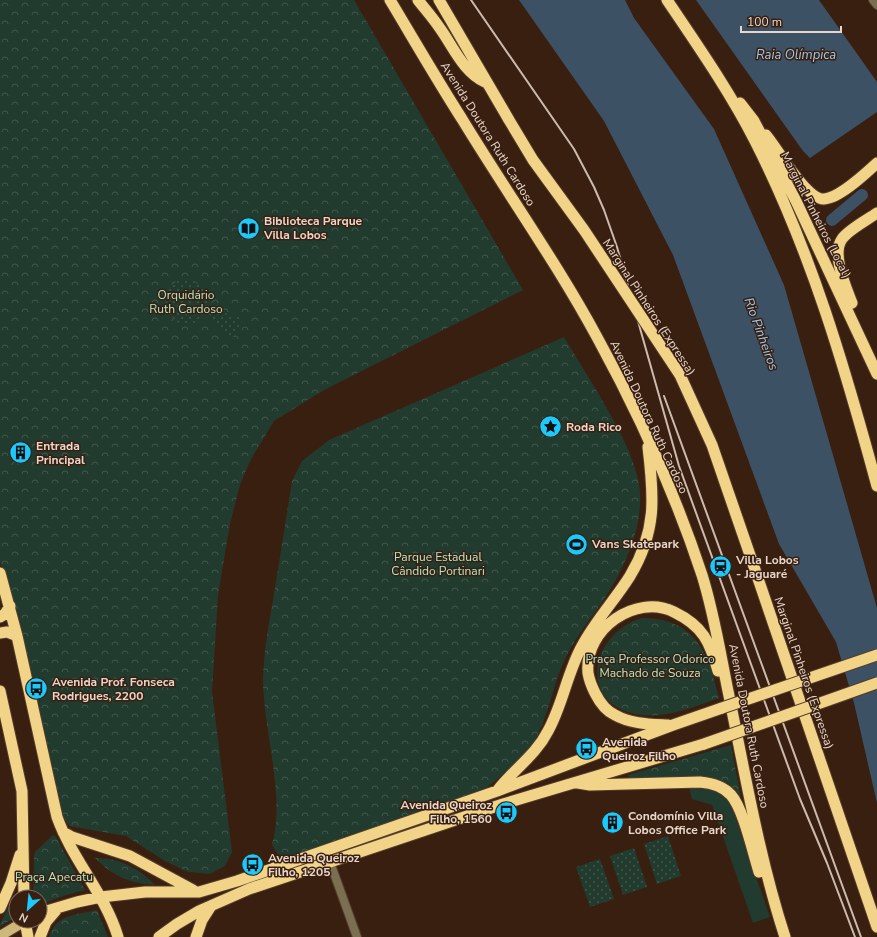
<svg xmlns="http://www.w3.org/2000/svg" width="877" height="937" font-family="'Nunito Sans',sans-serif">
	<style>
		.grass { fill: #223b2f }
		.park { fill: url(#park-crowns) }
		.garden { fill: url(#garden-dots) }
		.water { fill: #3c5164 }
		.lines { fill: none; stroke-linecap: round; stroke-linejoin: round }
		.river { stroke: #3c5164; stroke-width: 12 }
		.minor-casing { stroke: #553c2d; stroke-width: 10 }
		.major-casing { stroke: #553c2d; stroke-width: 12 }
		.highway-casing { stroke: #553c2d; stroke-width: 13 }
		.minor { stroke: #7a6f51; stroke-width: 8 }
		.major { stroke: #cfb779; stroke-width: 10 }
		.highway { stroke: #f1d488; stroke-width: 11 }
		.rail { stroke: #cdbaaf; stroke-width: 2 }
		.highway-bridge-casing { stroke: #553c2d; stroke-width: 13; stroke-linecap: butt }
		.highway-bridge { stroke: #f1d488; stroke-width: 11 }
		.labels { text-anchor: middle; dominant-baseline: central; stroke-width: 3; stroke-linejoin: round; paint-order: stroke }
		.street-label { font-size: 12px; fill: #e8d6cc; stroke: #391f0f }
		.poi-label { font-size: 12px; font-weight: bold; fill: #e8d6cc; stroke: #391f0f; text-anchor: start }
		.park-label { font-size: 12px; fill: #afe8cb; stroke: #391f0f }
		.water-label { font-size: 13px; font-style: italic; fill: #9cc8ed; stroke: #391f0f }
	</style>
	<defs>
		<pattern id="park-crowns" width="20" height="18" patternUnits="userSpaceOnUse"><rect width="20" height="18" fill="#223b2f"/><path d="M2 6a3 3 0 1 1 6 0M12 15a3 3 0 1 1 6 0" fill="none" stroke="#42574c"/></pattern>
		<pattern id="garden-dots" width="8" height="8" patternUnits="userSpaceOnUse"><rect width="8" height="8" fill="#223b2f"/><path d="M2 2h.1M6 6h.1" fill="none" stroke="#42574c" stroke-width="1.8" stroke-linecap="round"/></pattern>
	</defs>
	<rect width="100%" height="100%" fill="#391f0f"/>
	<path class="grass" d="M703 786 718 792 730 802 770 917 753 923 712 805 692 799 689 787Z"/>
	<path class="park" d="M0 0H354L523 290 324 390 274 421 250 461 240 485 230 524 222 571 218 596 212 692 232 852 225 866 210 874 188 872 165 861 126 836 69 826 60 812 15 615 0 562Z
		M564 337C586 375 638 450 640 491 642 524 630 555 614 583 600 609 578 631 565 659 550 690 548 728 525 754 514 767 500 777 486 788L296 855C282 858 278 858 272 844 286 799 263 728 263 679 264 650 269 622 274 594 280 557 286 519 292 481L302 461 329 440Z
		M642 618C695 618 709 653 719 698 693 707 664 720 636 714 577 703 591 633 642 618Z
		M731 745 741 798 729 784 710 777 629 778 628 775Z
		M53 835 56 837 85 890 60 897 40 905V897H33L34 856 35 852Z
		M95 858C118 857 139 868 155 885 129 883 114 877 95 858Z
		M14 896 15 917 0 927V924Z
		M97 910 108 937H49C56 914 76 915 97 910Z"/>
	<path class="garden" d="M185 279C200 281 213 293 208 309H205L244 317 231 341 203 314 204 318C173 346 146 285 185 279Z
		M668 836 681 876 657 884 644 844Z
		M634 848 647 887 623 895 610 856Z
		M600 859 614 899 590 907 576 867Z"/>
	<path class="water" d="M519 0H625L634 18 714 129 784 285 877 608V803L854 703 836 642 779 544 673 255 604 121Z
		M696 0H819L877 82V112L810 158 803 151Z"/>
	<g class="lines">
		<path class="river" d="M832 220 862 195"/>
		<defs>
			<path id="minor" d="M873 0 877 5
				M326 851 357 937"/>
			<path id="major" d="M0 936 25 921"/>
			<path id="highway" d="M390 0C414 40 437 80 462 119 507 193 557 263 598 339 639 414 675 493 702 575 714 613 720 652 728 691 745 773 759 857 785 937
				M418 0C425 9 433 18 439 27 453 46 463 72 485 82
				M439 0 509 120
				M667 0C698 46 730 92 755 141 811 251 845 368 877 486
				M740 103 754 121 796 201 877 374
				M766 135C778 149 806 200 824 199 840 198 866 173 877 163
				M852 303C846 287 831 254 842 239 848 230 867 220 877 213
				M751 558 877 927
				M0 573 17 636 57 817C72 859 105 894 118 937
				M0 617 5 614 10 606
				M0 633 7 632 17 636
				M0 691 22 791 24 897
				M668 725C650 724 631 724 615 715 606 711 599 701 595 693 592 687 589 679 588 673 584 629 636 593 674 612 703 626 710 642 718 671
				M578 783 590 785 700 782C712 783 723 786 731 795 743 808 753 853 759 872
				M497 791C514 769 536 755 548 731 563 704 567 673 582 646 595 621 615 600 630 576 657 531 654 497 648 447
				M63 832 72 837 130 856 193 890
				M0 908 11 883 20 855
				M40 913 77 902 101 897 145 892H199L237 881 497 791 673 725 722 708
				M25 921 28 937
				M40 937 46 922 58 908
				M159 937 177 924 199 911 249 889 503 804 704 744
				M196 937 202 920 211 906"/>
		</defs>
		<use href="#minor" class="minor-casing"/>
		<use href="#major" class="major-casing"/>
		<use href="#highway" class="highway-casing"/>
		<use href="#minor" class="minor"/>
		<use href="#major" class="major"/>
		<use href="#highway" class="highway"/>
		<path class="rail" d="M471 0 574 149 594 187 604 210 617 247 679 466 800 799 827 863 855 937
			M664 396 861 937"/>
		<defs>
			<path id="highway-bridge" d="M509 120 533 160 584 230 680 375 712 445 751 558
				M722 708 877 655
				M704 744 877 683"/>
		</defs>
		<use href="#highway-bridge" class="highway-bridge-casing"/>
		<use href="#highway-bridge" class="highway-bridge"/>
	</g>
	<defs>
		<symbol id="library-disc" viewBox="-11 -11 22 22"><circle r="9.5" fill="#1bcafc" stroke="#391f0f"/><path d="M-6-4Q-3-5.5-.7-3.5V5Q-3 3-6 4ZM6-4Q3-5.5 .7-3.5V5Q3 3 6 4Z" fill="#111"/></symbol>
		<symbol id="sight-disc" viewBox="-11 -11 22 22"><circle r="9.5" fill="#1bcafc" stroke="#391f0f"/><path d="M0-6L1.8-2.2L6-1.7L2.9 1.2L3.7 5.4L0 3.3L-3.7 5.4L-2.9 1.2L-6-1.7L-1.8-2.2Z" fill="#111"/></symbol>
		<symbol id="building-disc" viewBox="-11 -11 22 22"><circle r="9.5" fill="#1bcafc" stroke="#391f0f"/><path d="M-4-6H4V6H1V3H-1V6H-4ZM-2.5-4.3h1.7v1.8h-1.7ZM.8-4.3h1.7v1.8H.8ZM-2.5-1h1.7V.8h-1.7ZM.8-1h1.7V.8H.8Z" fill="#111"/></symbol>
		<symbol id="stadium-disc" viewBox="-11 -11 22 22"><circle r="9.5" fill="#1bcafc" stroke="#391f0f"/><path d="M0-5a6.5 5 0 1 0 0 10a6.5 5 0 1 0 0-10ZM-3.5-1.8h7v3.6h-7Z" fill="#111"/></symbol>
		<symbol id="station-disc" viewBox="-11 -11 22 22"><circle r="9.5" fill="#1bcafc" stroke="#391f0f"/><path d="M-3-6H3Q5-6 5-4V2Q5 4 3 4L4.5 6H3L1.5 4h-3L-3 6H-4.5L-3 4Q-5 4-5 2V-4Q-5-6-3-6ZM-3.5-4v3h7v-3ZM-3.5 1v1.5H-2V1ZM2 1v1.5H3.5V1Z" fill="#111"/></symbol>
		<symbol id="bus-disc" viewBox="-11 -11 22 22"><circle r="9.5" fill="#1bcafc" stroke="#391f0f"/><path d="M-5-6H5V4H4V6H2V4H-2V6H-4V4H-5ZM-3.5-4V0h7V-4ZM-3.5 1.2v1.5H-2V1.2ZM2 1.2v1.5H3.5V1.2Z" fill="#111"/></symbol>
	</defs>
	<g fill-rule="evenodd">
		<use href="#library-disc" x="236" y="216" width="25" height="25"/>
		<use href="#sight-disc" x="538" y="414" width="25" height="25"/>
		<use href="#building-disc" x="8" y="440" width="25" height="25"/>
		<use href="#stadium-disc" x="564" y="532" width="25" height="25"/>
		<use href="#station-disc" x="708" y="554" width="25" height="25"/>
		<use href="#bus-disc" x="24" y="676" width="25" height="25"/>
		<use href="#bus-disc" x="574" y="736" width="25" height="25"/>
		<use href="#bus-disc" x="494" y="800" width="25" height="25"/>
		<use href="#building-disc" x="600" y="810" width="25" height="25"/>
		<use href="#bus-disc" x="240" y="852" width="25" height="25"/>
	</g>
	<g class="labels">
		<g class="street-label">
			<text transform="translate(488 134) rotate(58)">Avenida Doutora Ruth Cardoso</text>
			<text transform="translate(816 215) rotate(63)">Marginal Pinheiros (Local)</text>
			<text transform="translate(649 307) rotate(57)">Marginal Pinheiros (Expressa)</text>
			<text transform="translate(649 417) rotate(65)">Avenida Doutora Ruth Cardoso</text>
			<text transform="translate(804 673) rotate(71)">Marginal Pinheiros (Expressa)</text>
			<text transform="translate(749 726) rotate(79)">Avenida Doutora Ruth Cardoso</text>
		</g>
		<g class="poi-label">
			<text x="264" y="221">Biblioteca Parque<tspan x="264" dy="14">Villa Lobos</tspan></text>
			<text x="566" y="427">Roda Rico</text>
			<text x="36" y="446">Entrada<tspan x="36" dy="14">Principal</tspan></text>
			<text x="592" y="544">Vans Skatepark</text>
			<text x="736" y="560">Villa Lobos<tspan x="736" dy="14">- Jaguaré</tspan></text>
			<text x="52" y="682">Avenida Prof. Fonseca<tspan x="52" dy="14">Rodrigues, 2200</tspan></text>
			<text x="602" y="742">Avenida<tspan x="602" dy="14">Queiroz Filho</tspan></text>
			<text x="492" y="805" text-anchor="end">Avenida Queiroz<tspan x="492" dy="14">Filho, 1560</tspan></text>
			<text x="628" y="816">Condomínio Villa<tspan x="628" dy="14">Lobos Office Park</tspan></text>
			<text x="268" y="858">Avenida Queiroz<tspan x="268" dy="14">Filho, 1205</tspan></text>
		</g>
		<g class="park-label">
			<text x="186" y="295">Orquidário<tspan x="186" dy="14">Ruth Cardoso</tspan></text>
			<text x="438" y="557">Parque Estadual<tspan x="438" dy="14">Cândido Portinari</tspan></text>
			<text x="650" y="659">Praça Professor Odorico<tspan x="650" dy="14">Machado de Souza</tspan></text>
			<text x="54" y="877">Praça Apecatu</text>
		</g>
		<g class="water-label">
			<text x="796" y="55">Raia Olímpica</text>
			<text transform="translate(761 334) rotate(70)">Rio Pinheiros</text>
		</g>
	</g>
	<g transform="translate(28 909) rotate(207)"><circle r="19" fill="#391f0f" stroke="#7f685b"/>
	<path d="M0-3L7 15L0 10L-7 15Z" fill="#1bcafc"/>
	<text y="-6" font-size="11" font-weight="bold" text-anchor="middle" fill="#e8d6cc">N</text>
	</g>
	<path d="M741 26v6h100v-6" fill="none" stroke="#e8d6cc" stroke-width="2"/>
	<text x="747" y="26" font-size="12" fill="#e8d6cc" stroke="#391f0f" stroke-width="3" paint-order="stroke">100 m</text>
</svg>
